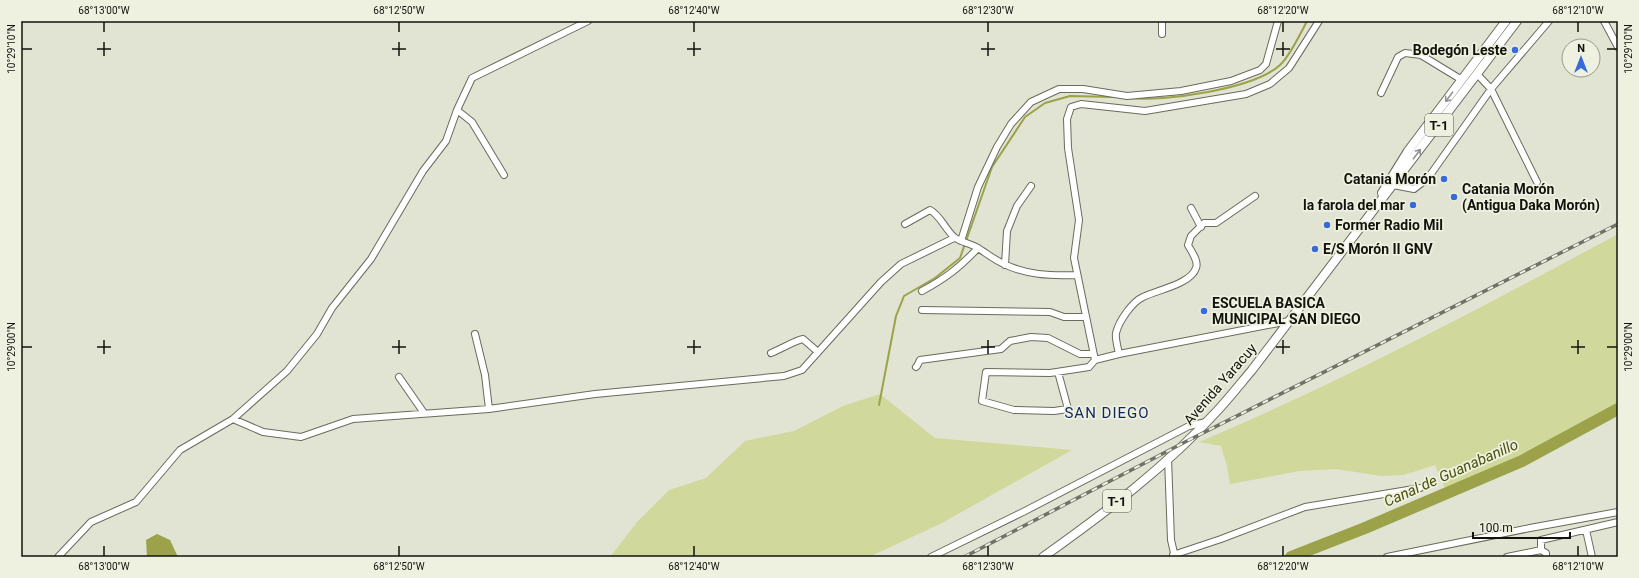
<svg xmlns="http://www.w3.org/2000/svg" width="1639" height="578" font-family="Roboto,sans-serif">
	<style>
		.green { fill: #d1d89b }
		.water { fill: #9ba249 }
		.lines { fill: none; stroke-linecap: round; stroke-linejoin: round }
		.stream { stroke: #9ba249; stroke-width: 2 }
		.river { stroke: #9ba249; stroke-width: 12 }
		.minor-casing { stroke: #696b5c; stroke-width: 8 }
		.major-casing { stroke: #696b5c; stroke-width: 10 }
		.minor { stroke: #fff; stroke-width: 6 }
		.major { stroke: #fff; stroke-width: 8 }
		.rail-casing { stroke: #717267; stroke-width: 3.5 }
		.rail { stroke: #eef1df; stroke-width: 2; stroke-dasharray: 6; stroke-linecap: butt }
		.oneway { stroke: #949592 }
		.ticks { fill: none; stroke: #12130d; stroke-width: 1.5 }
		.poi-dot { fill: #386bda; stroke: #eef1df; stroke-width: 1.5 }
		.labels { text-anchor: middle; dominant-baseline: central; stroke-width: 3.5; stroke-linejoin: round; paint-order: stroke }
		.shield { fill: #eef1df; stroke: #54564c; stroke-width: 1 }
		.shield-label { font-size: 13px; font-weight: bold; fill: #12130d }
		.poi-label { font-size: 14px; font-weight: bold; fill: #12130d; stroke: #eef1df; text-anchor: start }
		.street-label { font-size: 14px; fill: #12130d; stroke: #eef1df }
		.neighbourhood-label { font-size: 15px; letter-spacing: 1px; fill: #10275d; stroke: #eef1df }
		.water-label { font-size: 15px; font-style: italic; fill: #4c510c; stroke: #eef1df }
		.neatline { fill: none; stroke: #12130d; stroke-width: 1.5 }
		.ticks-label { font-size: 10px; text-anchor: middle; fill: #12130d }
	</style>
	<rect width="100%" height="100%" fill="#e1e4d2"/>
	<path class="green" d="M1618 234V409L1522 461 1447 493 1435 465 1404 475 1381 476 1336 469 1300 471 1230 484 1227 466 1221 446 1199 442C1343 381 1481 308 1618 234Z
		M880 394 935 438 1072 450 942 523 869 557H610L638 521 669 490 706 478 745 441 794 431 843 406Z"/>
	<path class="water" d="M157 534 170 540 178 557H147L146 540Z"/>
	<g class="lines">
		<path class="stream" d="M1129 98C1164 102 1254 89 1280 65 1288 58 1302 31 1307 21
			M879 405 896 316 904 296 935 278 960 258 992 167 1025 117 1045 103 1070 96 1113 97"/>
		<path class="river" d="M1291 557 1365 528 1522 461 1618 409"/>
		<defs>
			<path id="minor" d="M1162 21V34
				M1604 21 1618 47
				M1477 74 1491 89 1537 182
				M1381 93 1398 57 1405 53 1421 55 1462 80
				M457 110 472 122 504 175
				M1393 185 1414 189 1428 178 1491 89 1549 21
				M1255 196 1216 223H1204L1191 236 1188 245C1191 251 1199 261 1196 268 1191 284 1157 290 1143 297 1132 302 1119 321 1116 333 1115 339 1118 348 1119 354L1289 321
				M1191 208 1201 227
				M905 224 930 210C940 215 945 229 954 237 960 242 969 243 976 247 985 252 993 259 1002 263 1025 275 1051 276 1076 275
				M961 241 978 187 997 147 1011 124 1031 102 1059 89H1083L1127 96 1181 91 1231 81 1260 70 1266 64 1278 21
				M1005 265 1007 231 1017 206 1031 186
				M922 291C946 278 959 268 978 248
				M922 310 1050 312 1064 317H1085
				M475 334 485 375 489 409
				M771 353C779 350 796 340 803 339L818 352
				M1119 354 1095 360 1074 258 1079 220 1068 148 1067 119 1071 107 1081 104 1145 111 1246 94 1270 84 1289 68 1319 21
				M916 367 917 366 920 360 1001 349 1010 341 1031 337 1048 338 1080 354H1093
				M1058 372 1068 409 1054 411 1014 410 982 401 986 372 1050 373 1089 367 1095 360
				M399 377 424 413
				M233 419 287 371 317 334 332 308 371 259 423 171 446 141 457 110 472 78 588 21
				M1168 458 1171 540 1175 557
				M1586 530 1592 557
				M1541 550 1546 553V557
				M1173 555 1221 539 1305 507 1420 488
				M58 557 91 522 136 502 180 450 233 419 263 432 301 437 353 419 489 409 595 394 784 376 802 370 881 282 901 264 954 238
				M931 557 1023 512 1189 426 1206 422
				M1387 557 1530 528 1618 512
				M1507 557 1541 550V540L1618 522"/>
			<path id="major" d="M1382 193 1408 151 1506 21
				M1043 557C1105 513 1167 466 1218 410 1230 397 1241 383 1252 370L1517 21"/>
		</defs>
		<use href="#minor" class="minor-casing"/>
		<use href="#major" class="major-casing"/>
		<use href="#minor" class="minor"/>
		<use href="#major" class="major"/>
		<defs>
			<path id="rail" d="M964 557 1187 441 1618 224"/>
		</defs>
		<use href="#rail" class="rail-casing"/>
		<use href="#rail" class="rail"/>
	</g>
	<defs><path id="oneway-shaft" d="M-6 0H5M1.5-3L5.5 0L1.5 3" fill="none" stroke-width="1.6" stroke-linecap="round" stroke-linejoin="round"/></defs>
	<g class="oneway">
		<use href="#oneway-shaft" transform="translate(1449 97) rotate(127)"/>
		<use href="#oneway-shaft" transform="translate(1417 154) rotate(-53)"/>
	</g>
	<path class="ticks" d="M104 22V32M399 22V32M694 22V32M988 22V32M1283 22V32M1578 22V32M104 42V56M399 42V56M694 42V56M988 42V56M1283 42V56M22 49H32M97 49H111M392 49H406M687 49H701M981 49H995M1276 49H1290M1607 49H1617M104 340V354M399 340V354M694 340V354M988 340V354M1283 340V354M1578 340V354M22 347H32M97 347H111M392 347H406M687 347H701M981 347H995M1276 347H1290M1571 347H1585M1607 347H1617M104 546V556M399 546V556M694 546V556M988 546V556M1283 546V556M1578 546V556"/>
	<g class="poi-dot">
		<circle cx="1515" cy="50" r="4"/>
		<circle cx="1444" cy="179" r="4"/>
		<circle cx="1454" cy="197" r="4"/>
		<circle cx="1413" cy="205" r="4"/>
		<circle cx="1327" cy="225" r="4"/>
		<circle cx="1315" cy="249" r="4"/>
		<circle cx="1204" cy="311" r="4"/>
	</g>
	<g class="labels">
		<g class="shield">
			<rect x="1425" y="114" width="28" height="22" rx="3"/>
			<rect x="1103" y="490" width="28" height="22" rx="3"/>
		</g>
		<g class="shield-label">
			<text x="1439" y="125">T-1</text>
			<text x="1117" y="501">T-1</text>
		</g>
		<g class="poi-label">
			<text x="1507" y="50" text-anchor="end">Bodegón Leste</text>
			<text x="1436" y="179" text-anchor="end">Catania Morón</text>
			<text x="1462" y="189">Catania Morón<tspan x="1462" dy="16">(Antigua Daka Morón)</tspan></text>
			<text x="1405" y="205" text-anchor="end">la farola del mar</text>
			<text x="1335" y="225">Former Radio Mil</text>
			<text x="1323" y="249">E/S Morón II GNV</text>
			<text x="1212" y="303">ESCUELA BASICA<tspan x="1212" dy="16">MUNICIPAL SAN DIEGO</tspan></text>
		</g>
		<g class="street-label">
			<text transform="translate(1220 384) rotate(-49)">Avenida Yaracuy</text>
		</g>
		<g class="neighbourhood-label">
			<text x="1107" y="413">SAN DIEGO</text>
		</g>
		<g class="water-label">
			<text transform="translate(1451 473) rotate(-24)">Canal de Guanabanillo</text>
		</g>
	</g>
	<rect width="1639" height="578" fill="none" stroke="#eef1df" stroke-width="44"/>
	<g transform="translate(1581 58)"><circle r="19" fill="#eef1df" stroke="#96988b"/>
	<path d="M0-3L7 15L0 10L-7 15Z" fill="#386bda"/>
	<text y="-6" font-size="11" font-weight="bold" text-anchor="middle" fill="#12130d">N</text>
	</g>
	<path d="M1473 532v6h97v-6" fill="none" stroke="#12130d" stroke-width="2"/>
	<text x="1479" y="532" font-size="12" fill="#12130d" stroke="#eef1df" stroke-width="3" paint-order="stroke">100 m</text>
	<rect x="22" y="22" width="1595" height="534" class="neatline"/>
	<g class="ticks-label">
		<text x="104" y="14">68°13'00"W</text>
		<text x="399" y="14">68°12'50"W</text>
		<text x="694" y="14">68°12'40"W</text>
		<text x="988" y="14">68°12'30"W</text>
		<text x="1283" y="14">68°12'20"W</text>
		<text x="1578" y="14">68°12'10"W</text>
		<text transform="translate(11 49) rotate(-90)" y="4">10°29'10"N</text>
		<text transform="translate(1628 49) rotate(-90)" y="4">10°29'10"N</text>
		<text transform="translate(11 347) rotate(-90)" y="4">10°29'00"N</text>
		<text transform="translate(1628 347) rotate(-90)" y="4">10°29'00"N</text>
		<text x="104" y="570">68°13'00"W</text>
		<text x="399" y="570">68°12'50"W</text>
		<text x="694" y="570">68°12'40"W</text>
		<text x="988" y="570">68°12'30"W</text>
		<text x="1283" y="570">68°12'20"W</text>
		<text x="1578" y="570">68°12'10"W</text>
	</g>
</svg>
